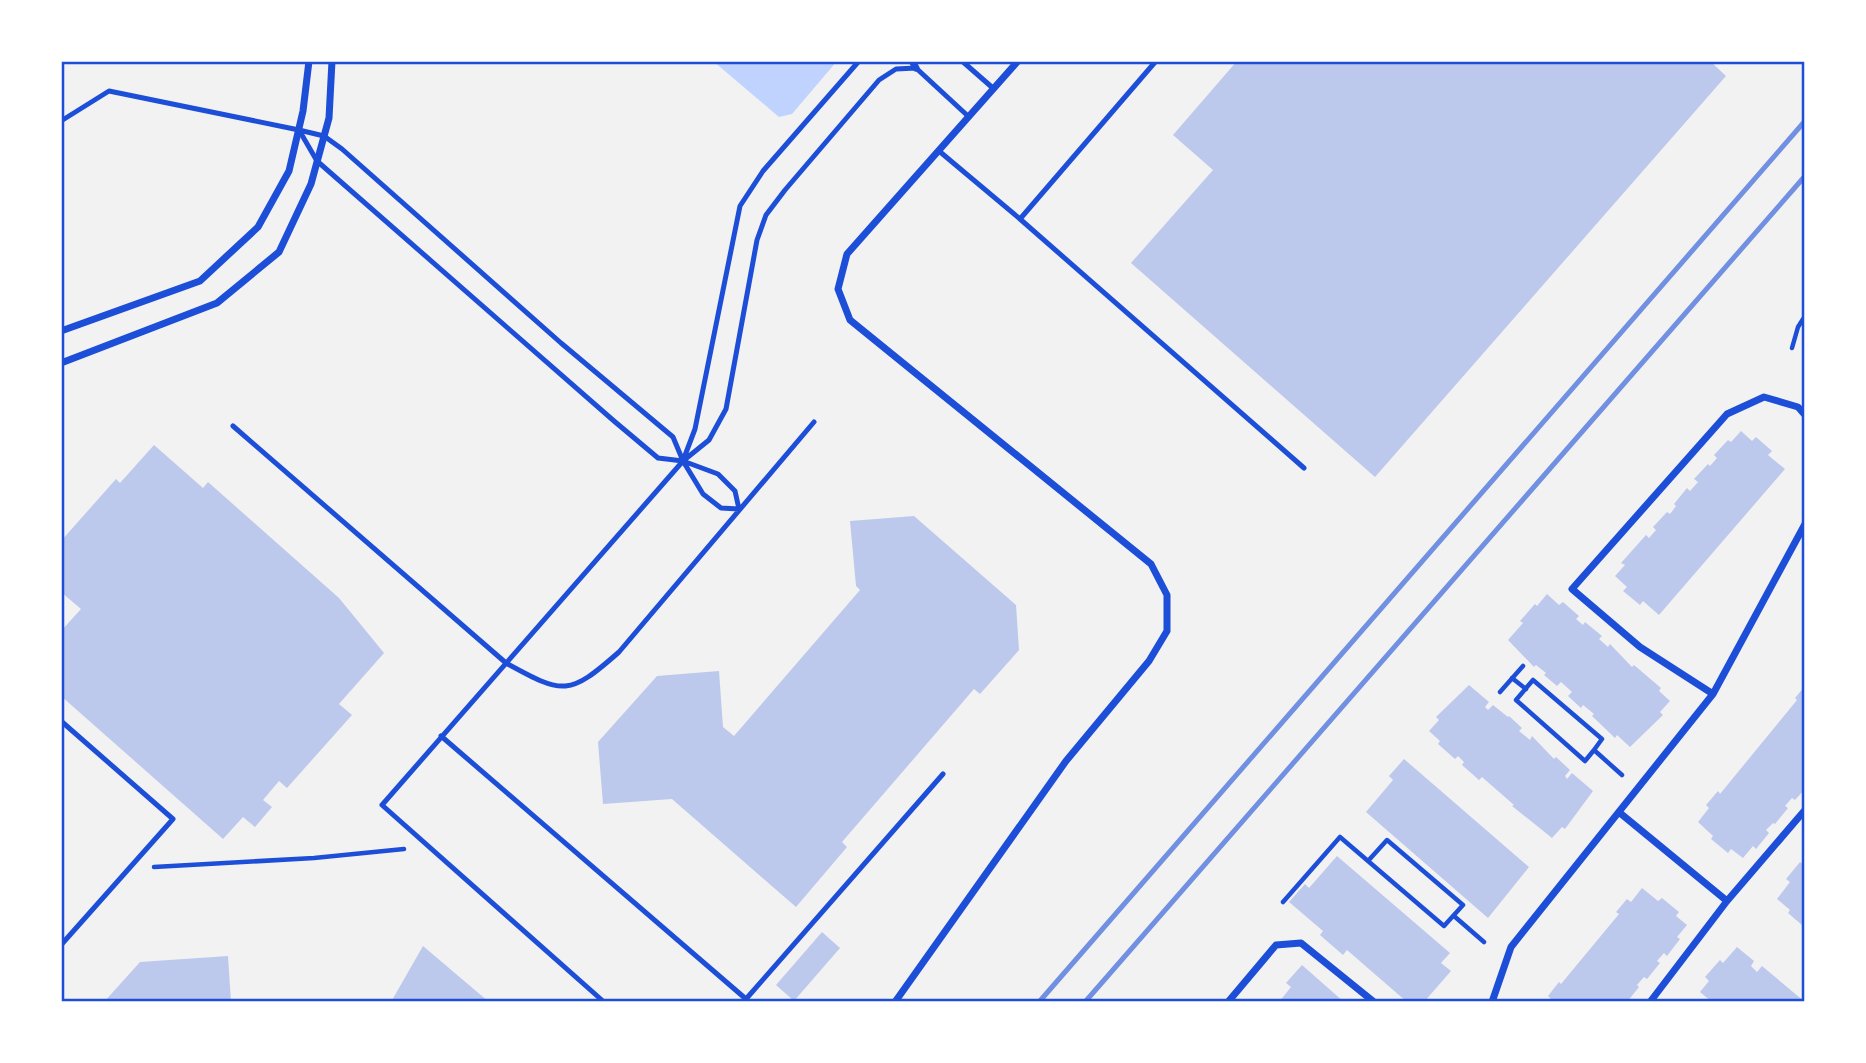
<svg xmlns="http://www.w3.org/2000/svg" width="1866" height="1063" font-family="'Source Sans 3',sans-serif">
	<style>
		.water { fill: #bfd3fe }
		.building { fill: #bdc9ec }
		.lines { fill: none; stroke-linecap: round; stroke-linejoin: round }
		.path { stroke: #1d4ed8; stroke-width: 4.5 }
		.service { stroke: #1d4ed8; stroke-width: 5 }
		.minor { stroke: #1d4ed8; stroke-width: 7 }
		.rail { stroke: #7290e2; stroke-width: 5 }
		.neatline { fill: none; stroke: #1d4ed8; stroke-width: 2.5 }
	</style>
	<rect width="100%" height="100%" fill="#f2f2f2"/>
	<path class="water" d="M713 61H837L792 114 779 117Z"/>
	<path class="building" d="M1237 61H1710L1726 76 1375 477 1131 263 1213 170 1173 135Z
		M1741 431 1752 441 1756 437 1772 451 1768 455 1785 469 1659 615 1643 601 1640 605 1623 591 1627 587 1615 576 1625 565 1621 563 1646 535 1649 538 1656 530 1653 527 1667 512 1670 514 1676 506 1674 504 1687 488 1690 491 1698 482 1694 479 1708 464 1710 466 1717 458 1714 455 1728 440 1731 442Z
		M154 445 203 488 208 482 339 598 384 653 339 704 352 715 287 788 279 781 263 800 272 807 255 827 243 817 223 839 61 696V631L81 609 61 592V541L116 479 120 483Z
		M914 516 1016 605 1019 650 980 694 974 689 842 842 847 847 796 907 672 799 603 804 598 742 657 676 719 671 723 727 734 736 860 590 856 586 850 521Z
		M1547 594 1559 605 1563 602 1579 616 1576 619 1583 625 1585 622 1602 636 1599 639 1608 647 1610 644 1632 667 1634 665 1661 688 1659 691 1670 701 1660 712 1663 715 1630 747 1617 735 1615 738 1592 716 1594 714 1583 705 1581 708 1568 696 1572 692 1561 682 1557 686 1544 675 1546 673 1536 665 1534 667 1508 640 1523 623 1520 621 1535 604 1537 606Z
		M1469 685 1489 702 1485 707 1488 710 1493 705 1508 717 1509 716 1522 728 1519 731 1530 740 1532 736 1554 759 1556 757 1570 770 1565 776 1567 779 1572 773 1593 791 1565 829 1562 827 1552 838 1512 806 1514 805 1482 777 1479 780 1462 765 1464 762 1458 756 1455 759 1438 744 1440 741 1429 731 1439 720 1436 717Z
		M1805 686V789L1795 800 1792 798 1785 806 1788 808 1775 824 1773 823 1766 830 1769 833 1756 849 1753 846 1743 858 1731 849 1728 853 1711 839 1713 836 1698 822 1709 808 1706 805 1718 791 1720 794 1797 700 1795 698Z
		M1404 759 1529 867 1488 918 1366 812 1393 780 1389 776Z
		M1337 856 1450 953 1441 963 1451 971 1424 1002H1407L1347 950 1343 955 1320 935 1323 931 1289 902 1305 884 1309 888Z
		M1800 862 1805 866V922L1802 925 1788 913 1790 910 1777 899 1790 882 1786 879Z
		M1642 888 1658 901 1662 898 1679 912 1676 916 1687 925 1677 937 1680 939 1667 956 1664 953 1657 961 1660 963 1647 979 1644 977 1637 985 1639 987 1627 1002H1549L1551 999 1548 996 1559 982 1561 984 1619 914 1616 912 1627 899 1631 902Z
		M822 932 840 948 794 1001 776 985Z
		M423 946 489 1002H391Z
		M1737 947 1754 961 1751 966 1757 972 1762 966 1805 1002H1712L1700 992 1709 981 1705 977 1720 960 1723 963Z
		M228 956 231 1002H104L140 962Z
		M1302 965 1344 1002H1279L1291 987 1286 983Z"/>
	<g class="lines">
		<path class="path" d="M1792 348 1798 327 1805 316
			M1512 678 1526 689
			M1500 692 1523 666
			M1594 750 1602 739 1533 680 1516 700 1585 761 1594 750 1622 775
			M1387 840 1463 905 1444 926 1368 861Z
			M154 867 314 858 404 849
			M1283 902 1340 837 1368 861
			M1454 916 1484 942"/>
		<path class="service" d="M962 61 994 89
			M61 121 109 91 299 130 324 136 342 149 561 343 673 437 683 461 703 494 721 508 739 509 735 491 718 474 683 461 658 458 614 421 317 161 299 130
			M939 151 1020 219 1156 61
			M1020 219 1304 468
			M233 426 506 663C564 695 569 696 619 652L814 422
			M684 458 695 429 740 206 763 171 859 61
			M61 721 173 819 61 945
			M441 736 746 999 743 1002
			M746 999 943 774
			M604 1002 382 805 683 461 709 440 726 409 757 240 766 215 785 190 879 80 896 69 916 68 969 117"/>
		<path class="minor" d="M912 61 916 68
			M61 331 200 281 258 227 289 171 303 111 309 61
			M61 363 217 303 279 252 311 184 329 118 332 61
			M1713 694 1640 647 1572 589 1727 414 1764 397 1798 407 1805 415
			M1620 813 1727 901
			M895 1002 1066 761 1149 661 1167 631V595L1151 564 850 320 838 289 847 254 1018 61
			M1228 1002 1276 945 1301 943 1374 1002
			M1492 1002 1511 947 1713 694 1805 524
			M1650 1002 1727 901 1805 810"/>
		<path class="rail" d="M1039 1002 1805 121
			M1085 1002 1805 176"/>
	</g>
	<rect width="1866" height="1063" fill="none" stroke="#ffffff" stroke-width="126"/>
	<rect x="63" y="63" width="1740" height="937" class="neatline"/>
</svg>
